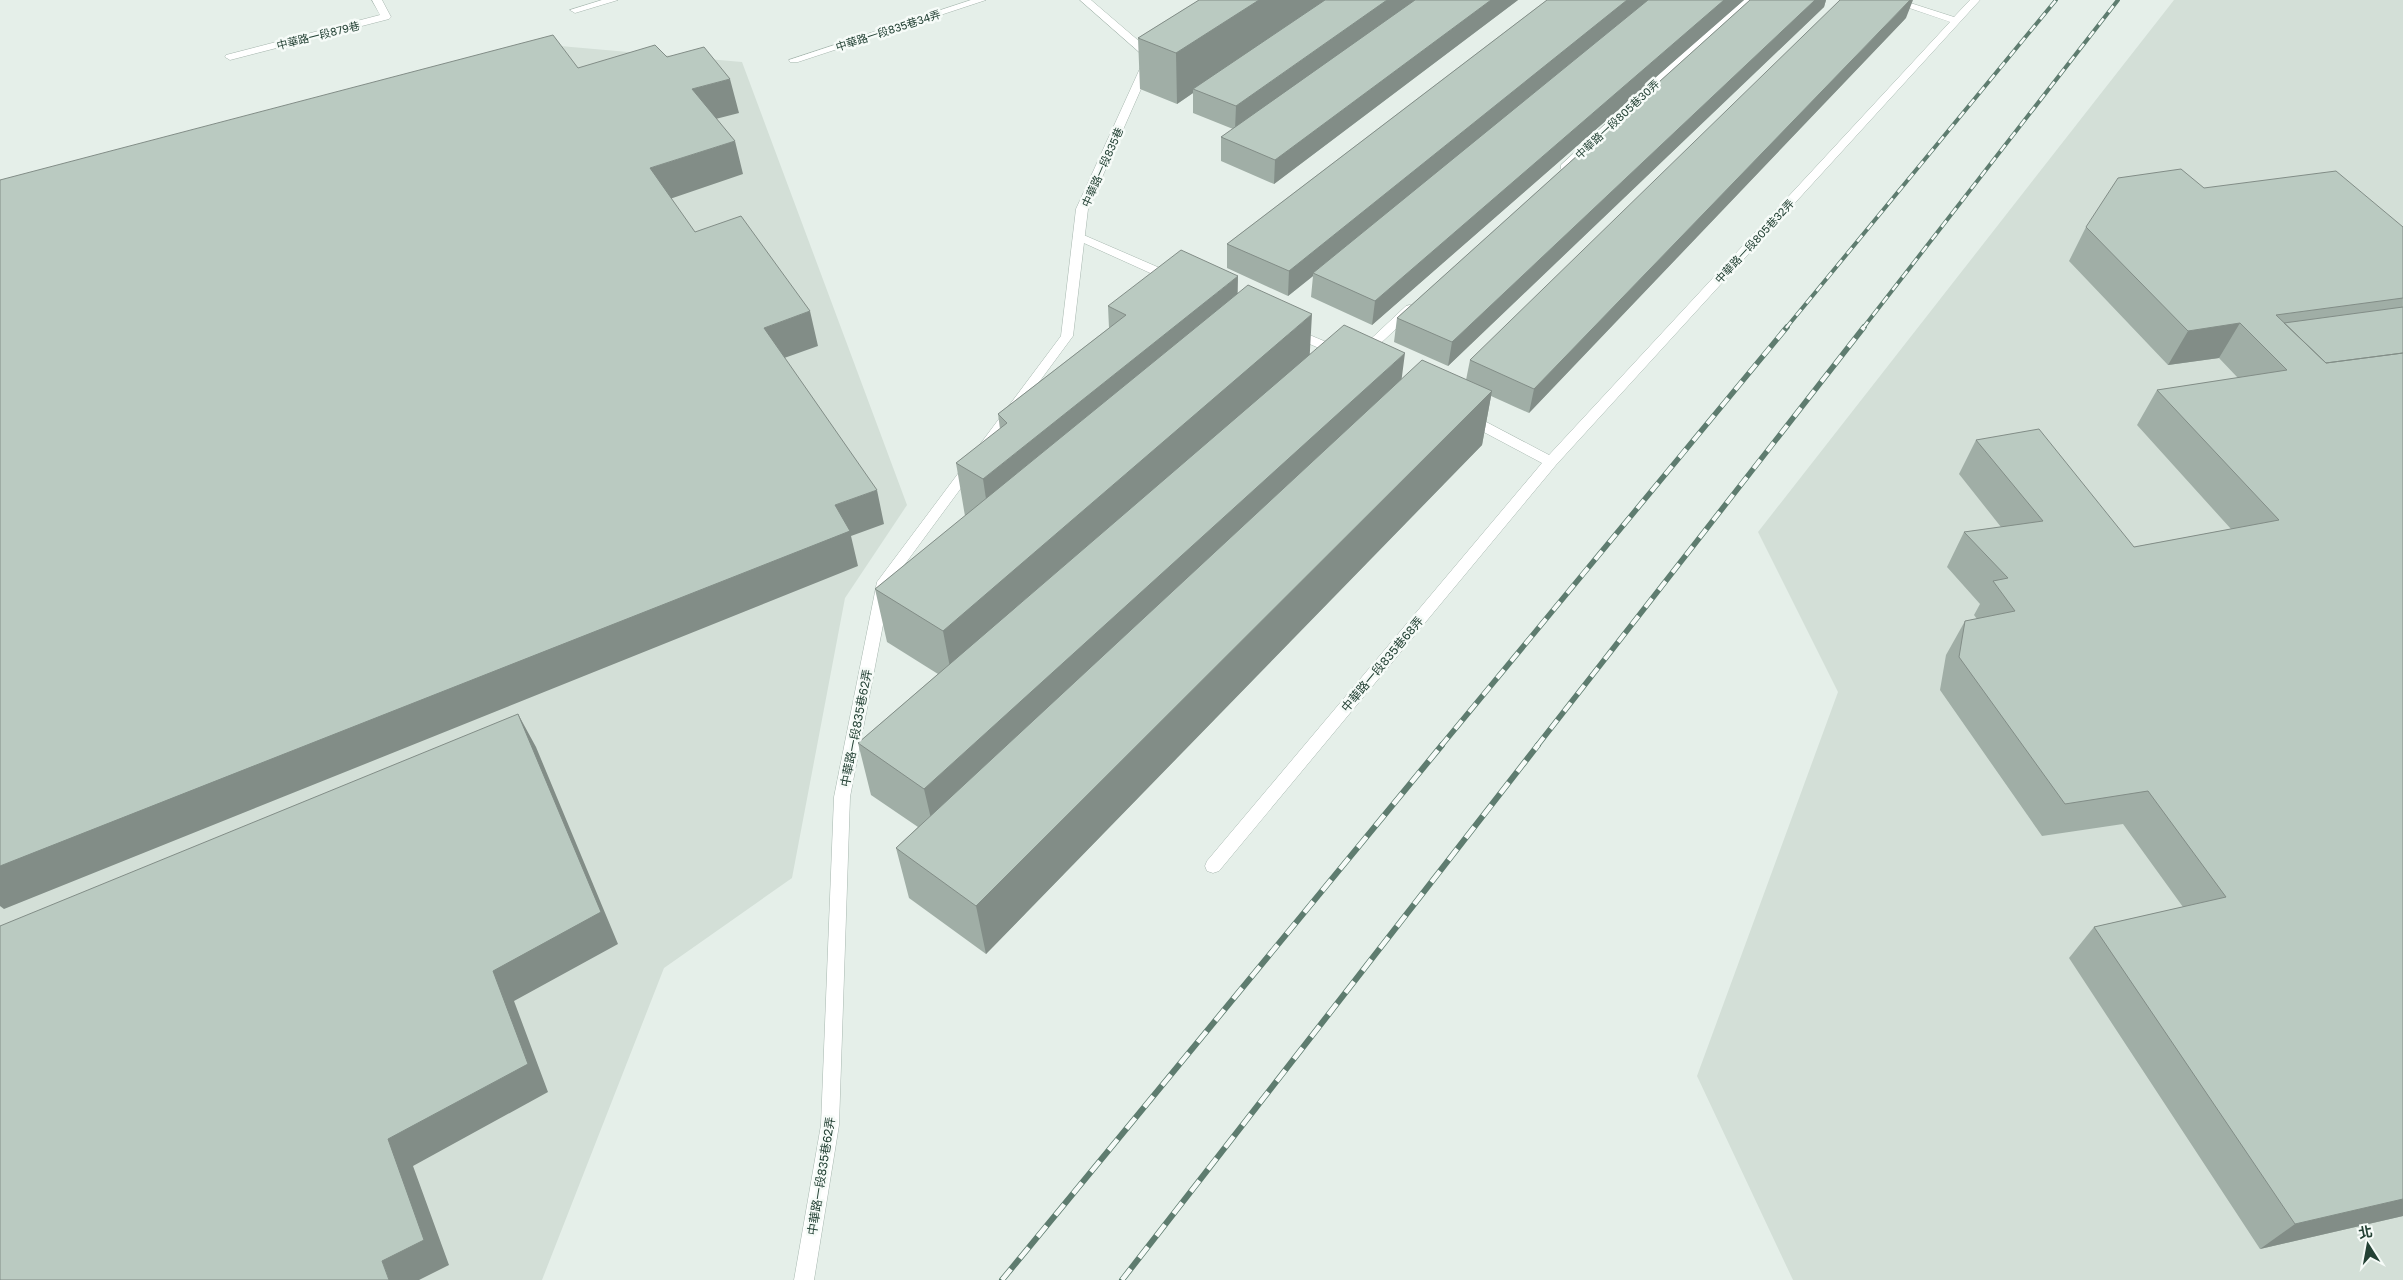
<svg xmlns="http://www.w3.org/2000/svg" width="2403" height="1280" font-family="'Golos Text','Noto Sans TC',sans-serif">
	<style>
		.built { fill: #d3dfd7 }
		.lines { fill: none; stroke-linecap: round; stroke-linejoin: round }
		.service-casing { stroke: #a7b7af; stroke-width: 1 }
		.minor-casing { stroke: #a7b7af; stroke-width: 1 }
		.service { fill: #fff; fill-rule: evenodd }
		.minor { fill: #fff; fill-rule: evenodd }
		.rail-far2-casing { stroke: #5e7c6f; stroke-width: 4 }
		.rail-far1-casing { stroke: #5e7c6f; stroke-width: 5.5 }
		.rail-casing { stroke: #5e7c6f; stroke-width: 6 }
		.rail-far2 { stroke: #f6fbf8; stroke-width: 2.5; stroke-dasharray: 8; stroke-linecap: butt }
		.rail-far1 { stroke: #f6fbf8; stroke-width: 4; stroke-dasharray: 11; stroke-linecap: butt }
		.rail { stroke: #f6fbf8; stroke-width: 4.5; stroke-dasharray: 14; stroke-linecap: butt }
		.wall { fill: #a0aea6 }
		.shaded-wall { fill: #828d87 }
		.building { fill: #bacac1; stroke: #828d87 }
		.labels { text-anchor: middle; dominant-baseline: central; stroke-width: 5; stroke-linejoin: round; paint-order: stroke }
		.far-street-label { font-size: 11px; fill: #234134; stroke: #f6fbf8 }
		.street-label { font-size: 12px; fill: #234134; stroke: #f6fbf8 }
	</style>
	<rect width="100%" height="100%" fill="#e5efe9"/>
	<path class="built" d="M2174 0H2403V1280H1793L1697 1076 1838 692 1758 532Z
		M560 46 742 62 907 505 845 598 792 878 664 968 542 1280H0V198Z"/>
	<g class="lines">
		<defs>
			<path id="service" d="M372 0H382L391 17 389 19 230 60 225 57 226 55 380 15Z
				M602 0H618L575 13 570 10Z
				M971 0H986L798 62H790L789 60Z
				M1080 0H1091L1154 54V58H1146Z
				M1147 61 1152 64 1088 209 1073 336 891 583 850 797 839 1125 814 1280H794L821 1125 834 797 877 582 1061 336 1076 209 1142 64Z"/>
			<path id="minor" d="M1740 0H1751L1569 169H1561V165Z
				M1886 0H1901L1954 17 1970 0H1980L1556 465 1219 871 1213 873 1207 871 1205 866 1207 861 1542 463 1463 421 1461 418 1463 415H1473L1549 455 1950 22Z
				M1079 233 1176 275 1178 278 1176 281H1168L1075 239 1073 237Z
				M1410 305 1414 306 1416 309 1414 312 1367 356H1359L1357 353 1359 350 1406 306Z
				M1293 328 1343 349 1345 352 1343 355H1335L1289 335 1287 332Z"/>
		</defs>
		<use href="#service" class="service-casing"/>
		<use href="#minor" class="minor-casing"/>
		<use href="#service" class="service"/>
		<use href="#minor" class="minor"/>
		<defs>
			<path id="rail-far2" d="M1786 328 2056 0
				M1863 328 2118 0"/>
			<path id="rail-far1" d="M1441 746 1787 327
				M1537 746 1864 327"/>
			<path id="rail" d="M1002 1280 1442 745
				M1122 1280 1538 745"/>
		</defs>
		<use href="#rail-far2" class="rail-far2-casing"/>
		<use href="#rail-far1" class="rail-far1-casing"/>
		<use href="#rail" class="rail-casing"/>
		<use href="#rail-far2" class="rail-far2"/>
		<use href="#rail-far1" class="rail-far1"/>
		<use href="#rail" class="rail"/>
	</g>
	<path class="wall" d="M1199 0H1518L1274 184 1221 161V137L1233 129 1193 113V93L1177 104 1140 89 1138 38Z
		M1547 0H1744L1372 325 1311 297 1313 276 1288 296 1227 268V244Z
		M1750 0H1826L1824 7 1448 366 1394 342 1397 318Z
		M1906 18 1529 413 1491 396 1482 445 986 954 909 898 896 848 918 827 871 795 858 743 938 674 887 642 875 589 965 516 956 463 1000 429 998 414 1109 328 1108 306 1238 294 1310 354 1402 379 1466 380 1470 360Z
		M2204 188 2403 227V1216L2260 1249 2069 958 2094 927 2183 907 2123 824 2042 836 1940 690 1946 655 1965 621 1977 619 1974 615 1980 604 1947 567 1964 532 2001 527 1959 474 1976 440 2134 547 2231 529 2137 425 2157 390 2238 378 2219 358 2168 365 2069 261 2086 227Z"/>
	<path class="shaded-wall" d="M1259 0H1330L1193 89V93L1177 104 1176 53Z
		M1387 0H1417L1235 130 1236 106Z
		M1491 0H1518L1274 184 1275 160Z
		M1627 0H1650L1313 273V276L1288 296 1289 271Z
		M1724 0H1744L1372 325 1375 301Z
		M1815 0H1826L1824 7 1448 366 1452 342Z
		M1910 0H1913L1906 18 1529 413 1534 389Z
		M730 79 739 113 700 123 692 89Z
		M735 141 743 174 661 202 650 168Z
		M1238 276 1237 329 991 532 983 479Z
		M810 311 818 346 773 362 764 328Z
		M1312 314 1309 368 953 683 943 631Z
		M2240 323 2219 358 2168 365 2188 331Z
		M1405 353 1398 407 936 840 924 789Z
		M1492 391 1482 445 986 954 976 906Z
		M877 490 884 524 851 536 858 566 4 909 0 906V866L835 505Z
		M518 714 536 747 618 944 514 1001 548 1092 413 1166 449 1265 419 1280H389L382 1261 388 1139 493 971Z
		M2403 1199V1216L2260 1249 2295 1224Z"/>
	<path class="building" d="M1199 0H1259L1176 53 1138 38Z
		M1325 0H1387L1236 106 1193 89Z
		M1415 0H1491L1275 160 1221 137Z
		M1547 0H1627L1289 271 1227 244Z
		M1648 0H1724L1375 301 1313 273Z
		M1750 0H1815L1452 342 1397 318Z
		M1840 0H1910L1534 389 1470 360Z
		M553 35 578 68 655 45 667 57 704 47 730 79 692 89 735 141 650 168 695 232 741 216 810 311 764 328 877 490 835 505 850 531 0 866V180Z
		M2181 169 2204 188 2336 171 2403 227V298L2276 315 2326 363 2403 353V1199L2295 1224 2094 927 2226 897 2148 791 2065 804 1959 657 1965 621 2015 611 1993 581 2008 578 1964 532 2043 521 1976 440 2039 429 2134 547 2279 520 2157 390 2287 370 2240 323 2188 331 2086 227 2118 178Z
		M1181 250 1238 276 983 479 956 463 1007 423 998 414 1126 315 1108 306Z
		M1248 285 1312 314 943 631 875 589Z
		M2403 307V353L2326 363 2284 323Z
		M1344 325 1405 353 924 789 858 743Z
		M1422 360 1492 391 976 906 896 848Z
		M518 714 601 912 493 971 528 1064 388 1139 424 1240 382 1261 389 1280H0V926Z"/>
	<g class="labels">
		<g class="far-street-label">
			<text transform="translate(888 30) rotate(-18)">中華路一段835巷34弄</text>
			<text transform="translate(318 35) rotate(-14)">中華路一段879巷</text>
			<text transform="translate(1617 119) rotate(-43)">中華路一段805巷30弄</text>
			<text transform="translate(1102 167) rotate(-66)">中華路一段835巷</text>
			<text transform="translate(1754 241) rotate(-47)">中華路一段805巷32弄</text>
		</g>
		<g class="street-label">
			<text transform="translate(1382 664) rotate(-50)">中華路一段835巷68弄</text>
			<text transform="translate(856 728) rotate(-79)">中華路一段835巷62弄</text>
			<text transform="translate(821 1176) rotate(-81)">中華路一段835巷62弄</text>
		</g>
	</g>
	<g transform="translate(2368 1245) rotate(349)" stroke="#f6fbf8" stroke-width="4" paint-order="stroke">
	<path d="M0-4L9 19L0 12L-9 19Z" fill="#234134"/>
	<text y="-8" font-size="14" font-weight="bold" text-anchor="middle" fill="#234134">北</text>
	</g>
</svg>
